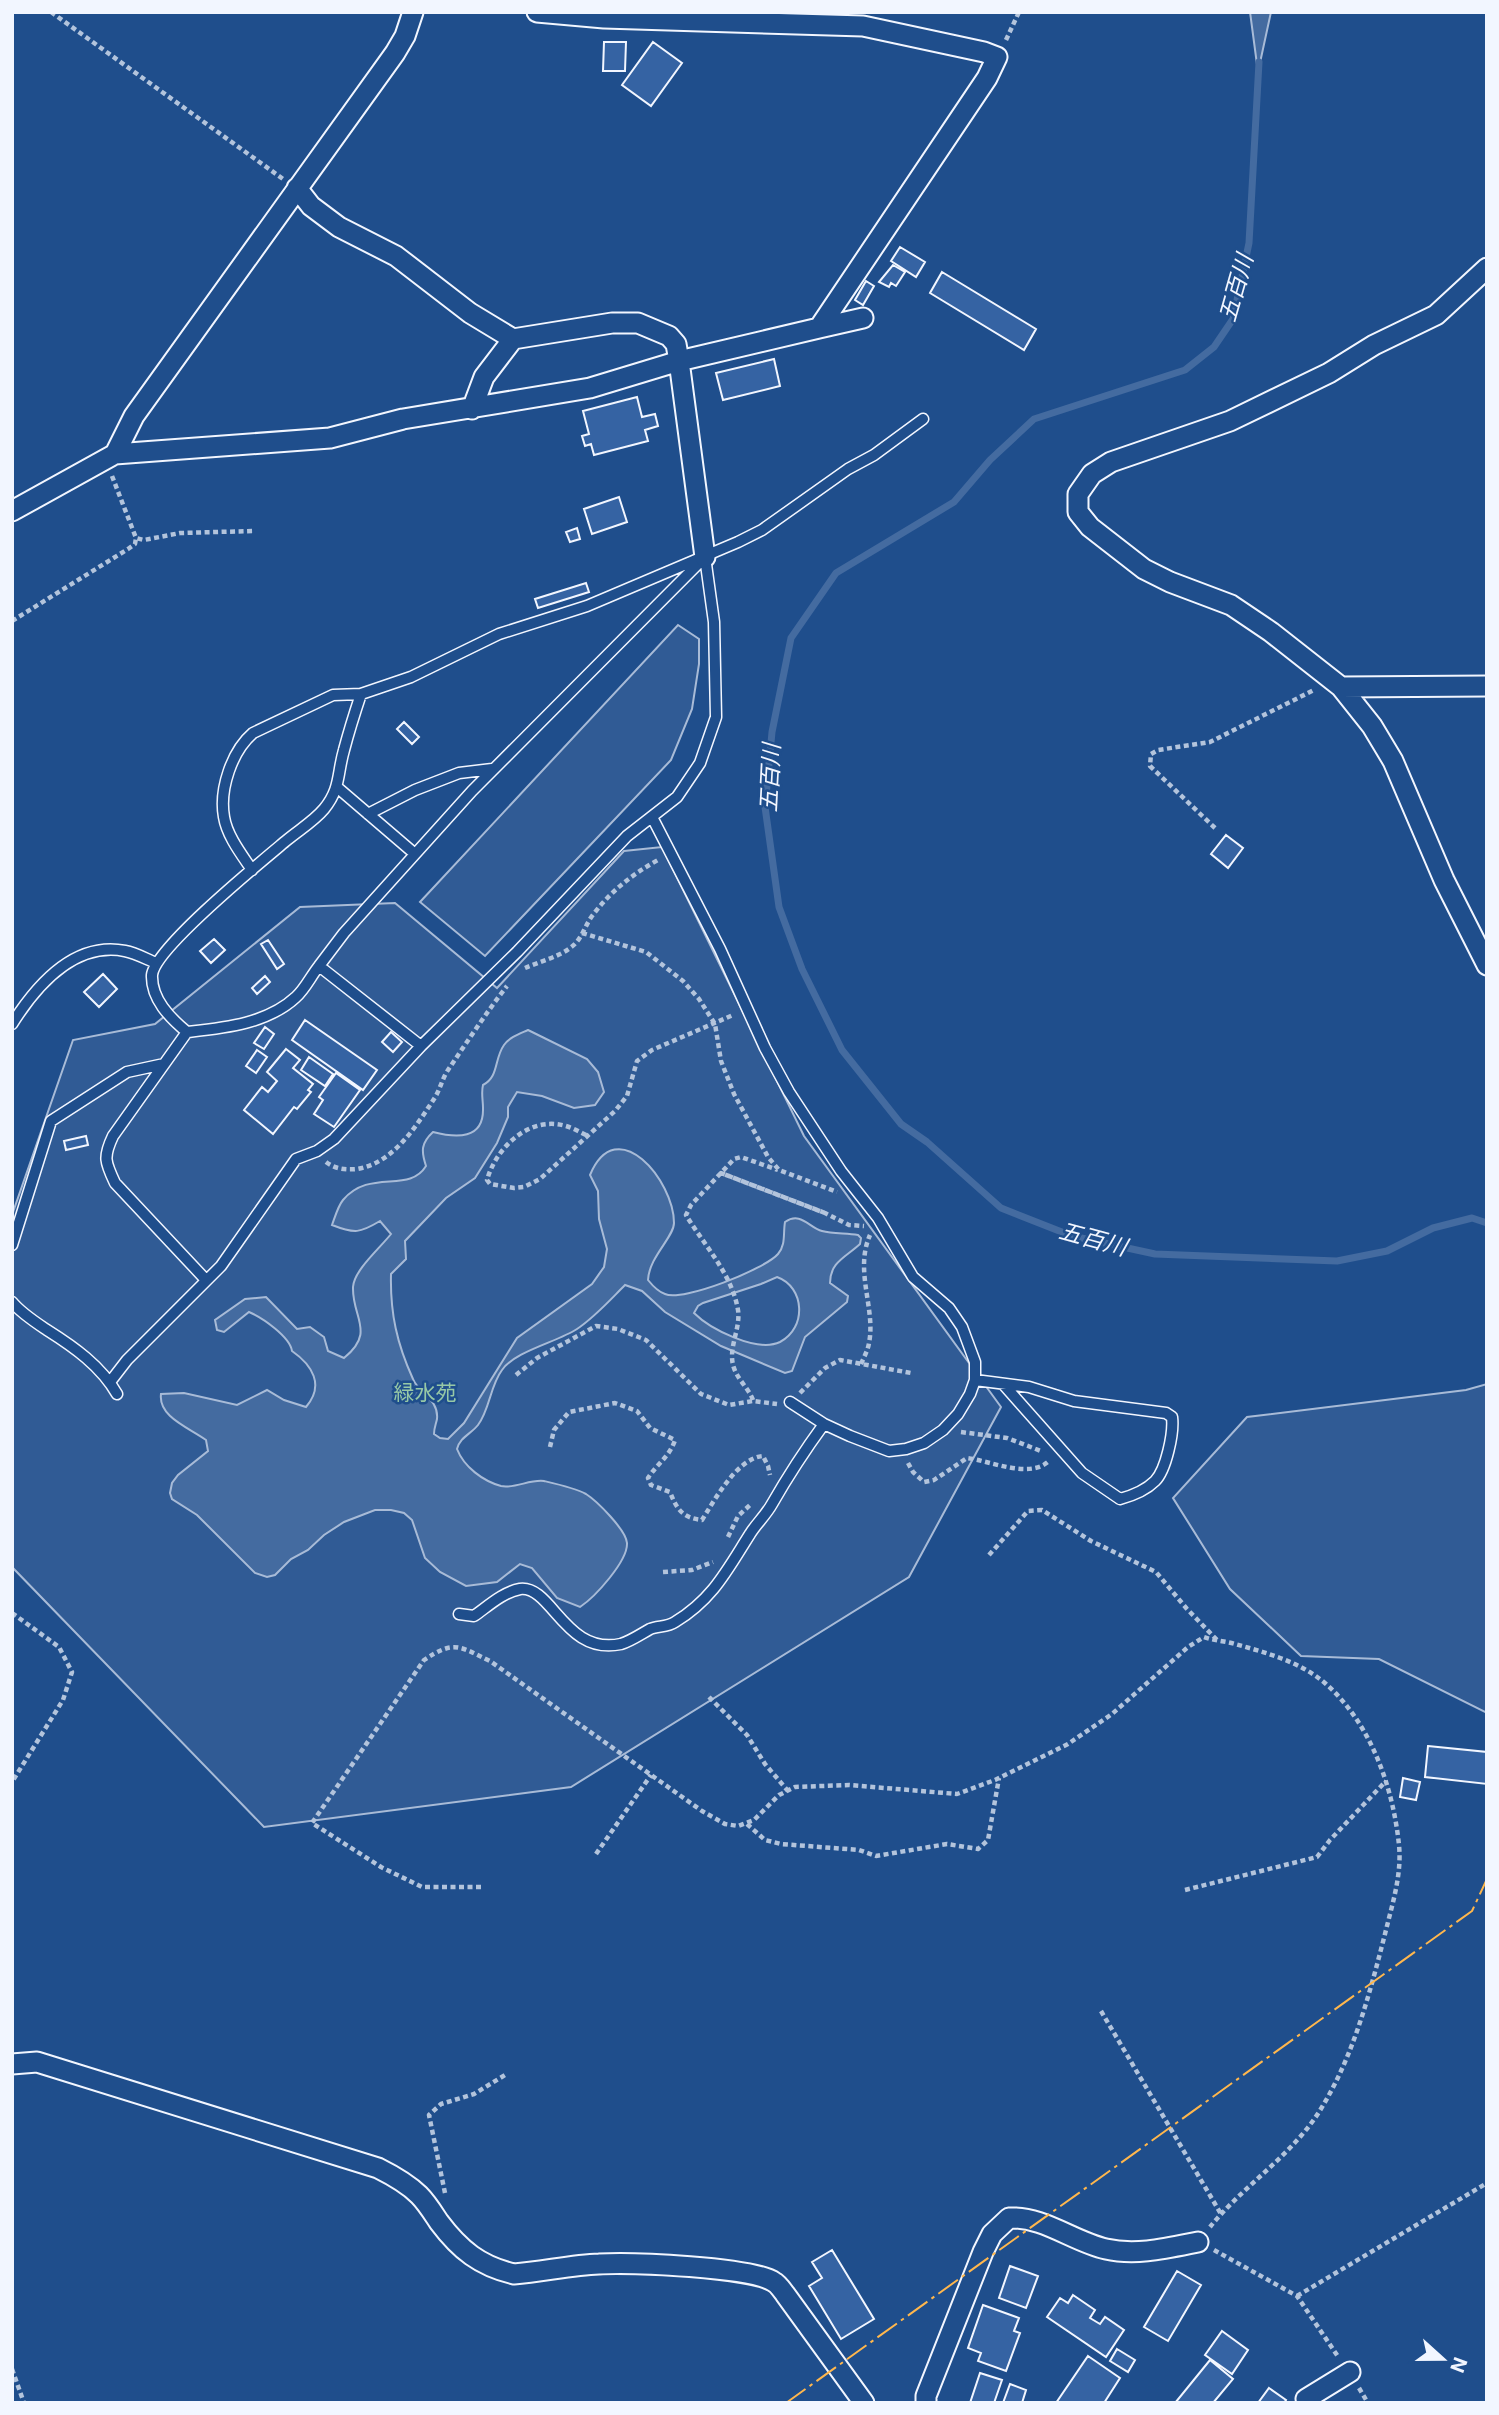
<svg xmlns="http://www.w3.org/2000/svg" width="1499" height="2415" font-family="Inter,'Noto Sans JP',sans-serif">
	<style>
		.built { fill: #305b95; stroke: #a8bbd7; stroke-width: 2 }
		.water { fill: #446ba0; stroke: #a8bbd7; stroke-width: 2; fill-rule: evenodd }
		.lines { fill: none; stroke-linecap: round; stroke-linejoin: round }
		.stream { stroke: #446ba0; stroke-width: 7 }
		.building { fill: #3563a3; stroke: #f2f6ff; stroke-width: 2 }
		.lane-casing { stroke: #f2f6ff; stroke-width: 13 }
		.street-casing { stroke: #f2f6ff; stroke-width: 23 }
		.path { stroke: #b3c4dc; stroke-width: 4.5; stroke-dasharray: 5 3.5; stroke-linecap: butt }
		.lane { stroke: #1f4e8c; stroke-width: 10 }
		.street { stroke: #1f4e8c; stroke-width: 19 }
		.power { stroke: #ffb74d; stroke-width: 2; stroke-dasharray: 24 5 3.5 5; stroke-linecap: butt }
		.labels { text-anchor: middle; dominant-baseline: central; stroke-width: 5; stroke-linejoin: round; paint-order: stroke }
		.park-label { font-size: 21px; fill: #97c8a6; stroke: #1f4e8c }
		.water-label { font-size: 23px; font-style: italic; fill: #f2f6ff; stroke: #1f4e8c }
	</style>
	<rect width="100%" height="100%" fill="#1f4e8c"/>
	<path class="built" d="M678 625 699 639V664L692 709 671 760 485 956 420 902Z
		M662 847 804 1136 1001 1407 909 1577 571 1787 264 1827 12 1567V1215L73 1040 155 1024 300 907 395 903 497 988 624 851Z
		M1487 1384V1713L1379 1659 1301 1656 1230 1589 1173 1498 1247 1417 1466 1390Z"/>
	<path class="water" d="M1250 12H1271L1258 72Z
		M528 1030 587 1059 598 1072 604 1092 595 1105 574 1108 542 1096 517 1092 508 1107V1117L497 1143 475 1178 446 1198 405 1241 406 1259 391 1274C390 1313 397 1344 413 1379 419 1394 439 1399 437 1419 436 1424 434 1428 434 1434L440 1438 448 1439 464 1423 517 1338 592 1284 604 1267 607 1249 599 1219 598 1191 590 1175C617 1111 674 1181 674 1223 674 1237 649 1257 648 1280 652 1285 659 1292 665 1294 683 1302 765 1269 778 1254 786 1245 783 1233 785 1222 801 1211 809 1228 822 1231 833 1234 846 1233 858 1235L861 1238 860 1244C846 1257 830 1262 830 1283L848 1296 847 1302 805 1337 792 1371 785 1373 721 1346 665 1312 642 1291 625 1285C610 1300 595 1317 577 1329 557 1342 515 1351 502 1370 490 1386 490 1409 478 1425 471 1434 460 1437 457 1449 464 1467 483 1481 501 1486 515 1489 530 1479 544 1481 557 1484 575 1488 586 1494 597 1501 626 1530 627 1543 628 1561 595 1597 580 1607L557 1598 532 1568 520 1564 497 1582 466 1586 440 1572 425 1558 412 1520 404 1513 391 1510H375L344 1522 324 1535 308 1550 291 1559 275 1575 267 1577 255 1573 197 1515 172 1499 170 1493 172 1483 178 1475 208 1451 206 1440C190 1428 158 1417 161 1394L184 1393 237 1405 267 1390 284 1400 306 1407C325 1385 312 1365 292 1351 290 1337 263 1318 249 1312L224 1332 217 1330 215 1320 245 1299 266 1297 297 1329 310 1327 324 1337 328 1351 344 1358C376 1332 352 1318 353 1287 354 1270 381 1247 391 1234L380 1221C360 1233 355 1234 332 1225 335 1217 338 1206 343 1200 370 1168 409 1194 426 1166 421 1151 421 1143 433 1132 456 1138 484 1140 483 1108 483 1100 481 1093 483 1085 499 1077 494 1059 504 1045 510 1037 519 1034 528 1030ZM777 1277C805 1287 807 1328 780 1342 757 1353 710 1329 694 1313L698 1306 703 1303 761 1284Z"/>
	<g class="lines">
		<path class="stream" d="M1259 62 1249 243 1233 319 1214 347 1185 370 1034 419 990 460 954 502 836 573 791 638 772 732 765 807 779 907 802 969 842 1050 901 1124 927 1142 1001 1208 1072 1236 1155 1254 1337 1261 1387 1251 1433 1228 1472 1218 1487 1223"/>
	</g>
	<path class="building" d="M604 42H626L625 71H603Z
		M653 42 682 63 651 106 622 85Z
		M900 247 925 262 916 277 891 261Z
		M893 265 905 272 896 286 891 283 889 287 879 282Z
		M942 272 1036 329 1024 350 930 293Z
		M866 281 874 286 863 305 855 300Z
		M774 359 780 386 723 400 716 373Z
		M637 397 642 417 655 414 658 426 645 430 648 441 594 455 591 444 585 446 582 436 589 434 583 411Z
		M619 497 627 522 592 534 584 509Z
		M577 528 580 539 570 542 566 532Z
		M586 583 589 592 538 608 535 599Z
		M404 722 419 737 412 744 397 729Z
		M1226 835 1243 848 1228 868 1211 854Z
		M214 939 225 950 211 963 200 951Z
		M268 940 284 964 277 969 261 944Z
		M103 974 117 989 99 1007 84 992Z
		M265 976 270 982 257 994 252 988Z
		M305 1020 377 1070 363 1090 292 1040Z
		M265 1027 274 1034 264 1049 254 1043Z
		M391 1032 402 1042 393 1052 382 1042Z
		M286 1049 300 1060 293 1068 313 1084 308 1090 311 1092 297 1109 294 1107 273 1134 244 1110 262 1087 268 1092 277 1081 267 1072Z
		M257 1050 267 1057 256 1073 246 1066Z
		M309 1057 333 1074 325 1086 301 1070Z
		M336 1073 360 1090 334 1127 314 1114 323 1100 319 1097Z
		M86 1136 88 1145 66 1150 64 1141Z
		M1428 1746 1487 1752V1784L1425 1777Z
		M1403 1778 1420 1782 1416 1800 1400 1797Z
		M832 2250 874 2319 841 2339 809 2286 822 2278 812 2262Z
		M1010 2266 1038 2276 1026 2308 999 2298Z
		M1177 2271 1201 2285 1168 2341 1144 2327Z
		M1073 2295 1095 2310 1090 2318 1100 2324 1105 2317 1124 2330 1106 2357 1047 2317 1060 2298 1068 2303Z
		M983 2305 1019 2318 1014 2331 1020 2333 1006 2371 978 2361 981 2353 968 2348Z
		M1222 2331 1248 2350 1232 2374 1205 2355Z
		M1117 2349 1135 2360 1128 2372 1110 2361Z
		M1088 2356 1120 2378 1104 2403H1056Z
		M1210 2360 1233 2379 1213 2403H1175Z
		M980 2373 1002 2380 994 2403H970Z
		M1010 2384 1026 2390 1022 2403H1003Z
		M1269 2388 1286 2400 1284 2403H1258Z"/>
	<g class="lines">
		<defs>
			<path id="lane" d="M338 788 415 854
				M368 814 415 790 459 773 492 769
				M652 817 720 949 765 1048 789 1092 841 1171 878 1218 913 1277 949 1308 962 1327 975 1362V1380L970 1394 958 1414 943 1430 924 1443 906 1449 889 1451 850 1436 824 1424 790 1402
				M252 870C242 855 227 836 224 817 219 789 232 751 253 733L333 695 361 694 411 677 499 634 587 606 738 542 762 530 848 469 874 455 923 419
				M319 966C311 976 305 989 296 997 267 1024 224 1028 187 1032 170 1018 151 999 152 975 155 948 262 861 287 840 299 830 314 821 324 809 341 788 337 774 344 750 349 731 355 712 361 694
				M12 1024C36 986 74 941 125 951 136 953 146 959 156 963
				M187 1032 113 1136C103 1157 105 1162 115 1183L206 1280
				M421 1046 319 966 344 933 472 791 700 562
				M12 1245 51 1121 127 1072 164 1064
				M12 1302C21 1313 35 1322 47 1330 74 1347 101 1366 117 1394
				M975 1380 1029 1387 1074 1401 1166 1413 1172 1417C1174 1433 1166 1470 1155 1481 1146 1490 1131 1496 1120 1499L1082 1473 1003 1384
				M110 1382 127 1360 221 1266 296 1159 317 1151 334 1139 421 1046 517 952 627 836 677 797 700 763 716 717 714 622 705 557
				M459 1614 474 1616C487 1607 503 1592 520 1589 552 1585 565 1656 621 1644 631 1641 641 1634 650 1629 658 1626 668 1627 675 1622 713 1599 727 1570 750 1534 756 1524 766 1515 772 1504 788 1476 805 1450 824 1424"/>
			<path id="street" d="M297 188 311 206 339 227 396 256 470 313 513 339 612 323H638L669 336 676 344 679 361 705 557
				M1487 268 1436 315 1374 345 1329 373 1230 421 1111 462 1092 474 1078 494V512L1090 527 1144 569 1170 582 1231 605 1271 632 1341 687 1372 726 1393 761 1444 880 1487 965
				M819 328 863 318
				M472 409 484 377 513 339
				M115 454 134 416 395 53 405 36 413 12
				M12 511 115 454 330 438 403 419 590 388 679 361 819 328 987 78 997 57 984 52 863 26 604 18 537 12
				M1341 687 1487 686
				M12 2064 37 2062 378 2168C392 2175 408 2184 419 2195 427 2203 433 2213 439 2222 460 2250 480 2266 514 2274 542 2272 571 2265 599 2264 629 2262 753 2267 774 2282 778 2284 782 2290 785 2294L864 2403
				M1306 2399 1350 2372
				M926 2403V2396L983 2252 992 2234 1009 2218C1043 2216 1074 2242 1106 2249 1136 2256 1168 2248 1198 2242"/>
		</defs>
		<use href="#lane" class="lane-casing"/>
		<use href="#street" class="street-casing"/>
		<path class="path" d="M51 12 283 179
			M1006 40 1019 12
			M112 476 136 538 144 540 180 533 253 531
			M12 621 128 549 135 544 136 538
			M1215 828 1150 766 1151 754 1158 750 1210 742 1314 690
			M582 933 646 952 683 981 699 999 715 1024 721 1061 734 1094 768 1157 779 1170 837 1192
			M525 968C539 962 558 957 570 948 582 940 584 927 592 916 610 892 631 875 658 860
			M586 1135C580 1132 573 1128 566 1126 529 1115 496 1148 487 1180L490 1184 514 1188 524 1187 540 1179 615 1111 627 1096 637 1061 652 1050 733 1015
			M326 1162C335 1169 345 1170 357 1169 393 1163 415 1128 434 1099 440 1090 442 1079 448 1070 467 1042 486 1013 507 986
			M825 1213 721 1173 825 1213 849 1225 864 1226
			M861 1364C864 1357 868 1350 869 1343 876 1309 854 1271 870 1235
			M516 1375 537 1358 596 1326 618 1329 646 1340 701 1394 729 1405 753 1401 777 1404
			M800 1393 825 1368 840 1360 911 1373
			M753 1400C749 1389 738 1380 734 1368 727 1349 741 1329 738 1310 732 1274 704 1245 686 1215L691 1205 734 1159 741 1157 778 1170
			M961 1432 1007 1438 1041 1451
			M550 1447 554 1430 569 1412 615 1403 637 1411 650 1428 675 1440C670 1456 657 1464 648 1478L651 1485 670 1492C677 1510 683 1518 702 1520 714 1501 737 1458 763 1456L768 1466 770 1475
			M908 1463 913 1472 924 1482 934 1480 967 1458C991 1461 1031 1480 1050 1460
			M728 1537 738 1516 750 1505
			M989 1555 1028 1511 1042 1510 1091 1541 1156 1572 1187 1609 1218 1641
			M663 1572 692 1570 713 1562
			M12 1613 59 1647 72 1672 63 1700 12 1782
			M709 1697 747 1735 765 1764 788 1791
			M747 1824 765 1840 781 1844 859 1850 876 1856 947 1844 978 1849 988 1840 999 1778
			M596 1854 651 1775
			M481 1887H422L381 1867 312 1823 424 1660C454 1640 459 1646 490 1661L702 1811 725 1824 738 1826 754 1820 779 1795 795 1787 849 1785 957 1794 995 1780 1068 1744 1112 1714 1188 1647 1204 1637C1215 1641 1225 1641 1235 1644 1267 1653 1301 1662 1326 1684 1371 1724 1393 1787 1399 1845 1402 1875 1392 1905 1385 1934 1369 1996 1353 2058 1319 2112 1290 2157 1243 2186 1210 2227
			M1185 1890 1317 1857 1330 1840 1386 1781
			M1101 2011 1221 2214
			M445 2193 429 2115 441 2104 474 2094 505 2075
			M1214 2250 1297 2296 1339 2358
			M1297 2296 1487 2183
			M12 2369 24 2403
			M1359 2388 1368 2403"/>
		<use href="#lane" class="lane"/>
		<use href="#street" class="street"/>
		<path class="power" d="M786 2403 1472 1911 1487 1879"/>
	</g>
	<g class="labels">
		<g class="park-label">
			<text x="425" y="1392">緑水苑</text>
		</g>
		<g class="water-label">
			<text transform="translate(1236 288) rotate(-74)">五百川</text>
			<text transform="translate(770 778) rotate(-87)">五百川</text>
			<text transform="translate(1093 1239) rotate(15)">五百川</text>
		</g>
	</g>
	<rect width="1499" height="2415" fill="none" stroke="#f2f6ff" stroke-width="28"/>
	<g transform="translate(1443 2359) rotate(111)" stroke="#1f4e8c" stroke-width="5" paint-order="stroke">
	<path d="M0-5L12 26L0 18L-12 26Z" fill="#f2f6ff"/>
	<text y="-10" font-size="19" font-weight="bold" text-anchor="middle" fill="#f2f6ff">N</text>
	</g>
</svg>
